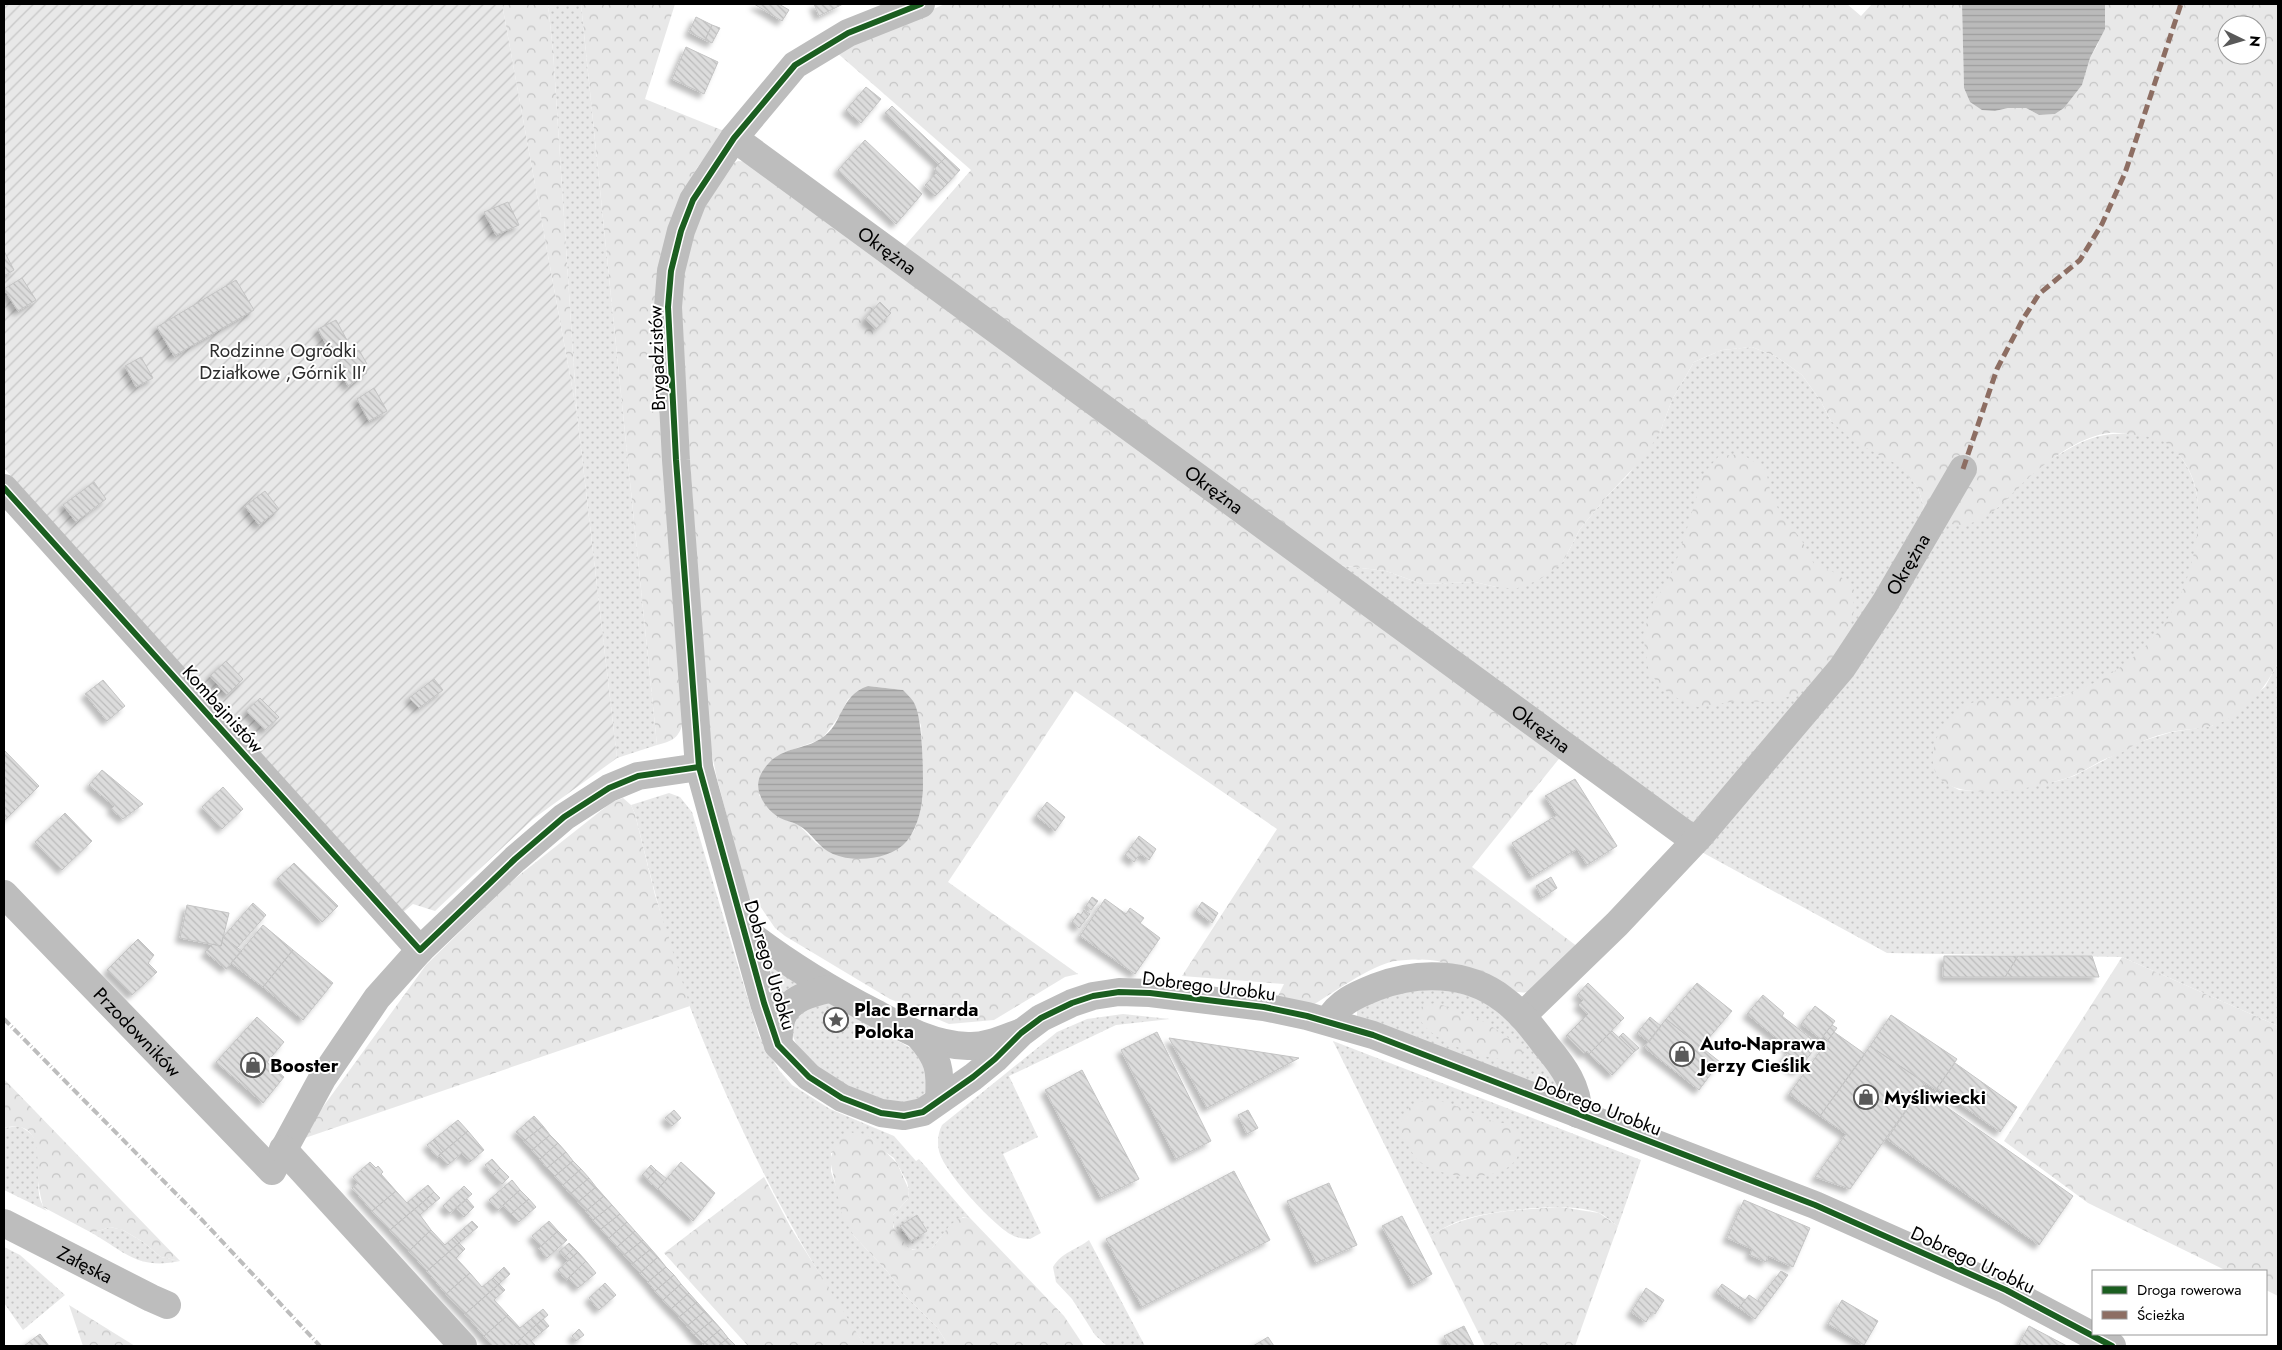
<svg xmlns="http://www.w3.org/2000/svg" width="2282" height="1350" font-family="Jost,sans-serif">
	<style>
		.grass { fill: url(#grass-dots) }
		.forest { fill: url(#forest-crowns); fill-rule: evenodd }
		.garden { fill: url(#garden-furrows) }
		.water { fill: url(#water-rules) }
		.building { fill: url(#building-back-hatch); stroke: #c4c4c4; filter: url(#shadow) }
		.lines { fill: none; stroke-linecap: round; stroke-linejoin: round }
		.minor { stroke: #bdbdbd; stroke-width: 28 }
		.rail { stroke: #bdbdbd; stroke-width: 4; stroke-dasharray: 8 2.5 1 2.5; stroke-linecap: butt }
		.quiet { stroke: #8d6e63; stroke-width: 5; stroke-dasharray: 10 5; stroke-linecap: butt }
		.cycleway-casing { stroke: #fff; stroke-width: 9 }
		.cycleway { stroke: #1b5e20; stroke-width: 6 }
		.labels { text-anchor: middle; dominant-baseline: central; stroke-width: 4; stroke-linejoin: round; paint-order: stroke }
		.street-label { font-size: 19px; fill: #000; stroke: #fff }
		.park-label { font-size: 19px; fill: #2d2d2d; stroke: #fff }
		.poi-label { font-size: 19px; font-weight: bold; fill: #000; stroke: #fff; text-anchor: start }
	</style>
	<defs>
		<pattern id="grass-dots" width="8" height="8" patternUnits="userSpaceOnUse" patternTransform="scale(1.25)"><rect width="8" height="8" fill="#e8e8e8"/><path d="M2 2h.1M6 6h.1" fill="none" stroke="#c5c5c5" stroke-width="1.8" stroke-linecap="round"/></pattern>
		<pattern id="forest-crowns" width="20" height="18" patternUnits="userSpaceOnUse" patternTransform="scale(1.25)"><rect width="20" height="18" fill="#e8e8e8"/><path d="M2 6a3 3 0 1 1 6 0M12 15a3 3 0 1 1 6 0" fill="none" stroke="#c5c5c5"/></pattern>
		<pattern id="garden-furrows" width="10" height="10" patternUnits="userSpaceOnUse" patternTransform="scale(1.25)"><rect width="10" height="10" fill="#e8e8e8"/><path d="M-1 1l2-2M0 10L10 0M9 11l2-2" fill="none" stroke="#c5c5c5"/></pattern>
		<pattern id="water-rules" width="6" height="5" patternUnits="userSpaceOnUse" patternTransform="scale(1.25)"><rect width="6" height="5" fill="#bababa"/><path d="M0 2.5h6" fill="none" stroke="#9e9e9e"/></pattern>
		<pattern id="building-back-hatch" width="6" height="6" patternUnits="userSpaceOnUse" patternTransform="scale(1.25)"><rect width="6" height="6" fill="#dcdcdc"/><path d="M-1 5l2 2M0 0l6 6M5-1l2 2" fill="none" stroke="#bbb"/></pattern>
		<filter id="shadow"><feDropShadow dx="-4.5" dy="4.5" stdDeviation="2.5" flood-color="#0004"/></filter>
	</defs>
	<rect width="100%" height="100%" fill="#fff"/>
	<path class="grass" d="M548 4H581L657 745 617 758 577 414 553 51Z
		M1752 347 1777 357 1802 375 1820 400 1831 421 1900 465 1918 488 1925 511 1997 508C2017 489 2035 467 2060 454 2088 437 2106 431 2138 435 2145 436 2154 436 2161 439 2168 441 2176 450 2180 456 2214 500 2197 573 2170 617 2146 655 2106 683 2062 696 2037 703 2009 701 1983 700L1948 784 1959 790 1980 791H2002L2058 781 2074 776 2139 742 2172 732 2212 726 2265 687 2278 663V1026L2122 957 1887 953 1698 850 1337 565 1386 571 1422 584 1475 582 1496 587 1563 562 1580 529 1608 495 1628 475 1660 432 1672 400 1694 362 1722 350Z
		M669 793 680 797 692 812 759 1036 779 1070 792 1085 830 1109 894 1136 916 1161 919 1159 970 1218 963 1217 950 1226 932 1248C926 1250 917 1251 912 1249 899 1246 891 1226 893 1215L908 1199 909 1190 907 1182 894 1158 881 1149 871 1138 831 1153V1172L854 1236 887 1271 903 1293 936 1326 949 1346H865C794 1240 736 1127 690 1007 667 944 651 878 635 814L631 805Z
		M766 964 802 982 779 999 775 997Z
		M1444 989 1474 997 1507 1013 1560 1087 1555 1091 1357 1016V1008L1396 991Z
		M816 1001 831 1004 925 1056 928 1090 918 1100C909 1102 900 1104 891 1102 863 1098 794 1063 792 1030 792 1026 794 1020 795 1015Z
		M1123 1014 1170 1019 1116 1025 1009 1076 1038 1137 1003 1154 1041 1233 1030 1239C1024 1239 1017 1238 1012 1235 993 1225 944 1172 939 1151 937 1142 938 1133 942 1125L1057 1032 1087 1019Z
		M1333 1041 1641 1160 1618 1226C1612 1222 1606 1216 1599 1213 1571 1201 1494 1210 1465 1219 1452 1223 1441 1229 1430 1236Z
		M20 1126C24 1129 30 1132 32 1135 47 1156 29 1194 47 1211L4 1190V1128Z
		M110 1227 123 1230 143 1242 161 1257 180 1261C139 1270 126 1253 92 1233Z
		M1089 1240 1145 1346H1107L1095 1335 1072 1299 1056 1282 1053 1267C1062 1252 1076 1250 1089 1240Z
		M4 1247 20 1255 65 1295 23 1330 4 1303Z"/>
	<path class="forest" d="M502 4H548L553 51 577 414Z
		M581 4H675L645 99 724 131 697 168 675 209 683 722C679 738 673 741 657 745Z
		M945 4H1847L1861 16 1872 4H1962L1964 88 1970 102 1995 111 2008 108H2026L2039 115 2055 114 2064 108 2082 85 2090 58 2098 44 2105 4H2278V663C2266 686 2251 706 2228 719 2211 730 2191 728 2171 732 2162 734 2152 737 2143 741 2136 743 2130 748 2123 752 2116 756 2108 757 2101 761 2091 766 2081 773 2070 777 2043 787 1944 808 1934 768 1928 744 1945 715 1967 705 1995 691 2034 706 2065 695 2144 668 2190 610 2198 526 2200 501 2196 475 2179 455 2166 438 2153 437 2133 435 2126 434 2117 432 2109 433 2079 436 2041 465 2020 486 2005 501 1989 519 1968 524 1951 528 1939 519 1925 511L1918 488 1900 466 1853 441 1831 421 1820 400 1802 375 1777 357 1752 347 1722 350 1694 362 1672 400 1660 432 1645 456 1608 495 1580 529 1563 562 1539 580 1515 589 1496 587 1475 582 1422 584 1386 571 1337 565 902 249 971 170 835 51ZM2227 25H2257V55H2227Z
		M738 161 750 162 1562 755 1472 867 1578 947C1568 957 1540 986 1530 991 1512 999 1467 970 1448 964 1433 958 1411 959 1395 961 1371 965 1330 995 1308 1008L1275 1002 1284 984 1182 976 1277 829 1075 691 948 882 1078 974 1065 977 994 1020 949 1024 890 999 785 936 775 928 760 906 751 900 747 894 716 774 709 739 681 328 682 273 697 222 725 168ZM868 686 903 690 921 725 923 778V797L915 829 906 842 831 853 816 843 799 825 781 818 770 810 759 795 783 753 822 739 840 715 848 699Z
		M1742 454 1766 470 1771 495 1782 516 1801 539 1814 564 1838 574 1854 590 1853 618 1840 650 1824 675 1797 694 1771 702 1737 701 1698 707 1670 695 1649 673 1643 635 1653 602 1668 582 1681 548 1704 473 1719 456Z
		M623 798 631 805 635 814 655 895 690 1006 299 1140 426 965 512 881 612 802Z
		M2122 957 2278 1026V1296L2266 1290V1271H2227L2088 1203 2004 1141Z
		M1435 1003 1445 1006 1457 1013 1476 1018 1488 1024 1522 1047 1523 1058C1499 1067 1424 1041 1419 1016L1421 1007Z
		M4 1079 180 1261 161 1257 143 1242 123 1230 110 1227 92 1233 43 1207C41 1198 39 1190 38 1181 37 1156 42 1119 4 1128Z
		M1431 1099C1453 1103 1472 1113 1492 1121 1497 1123 1503 1122 1507 1124 1516 1129 1521 1136 1520 1145 1520 1186 1443 1181 1420 1162 1411 1155 1407 1140 1399 1130 1404 1109 1409 1104 1431 1099Z
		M850 1132 864 1134 871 1138 897 1163 909 1190 908 1199 893 1215V1227L906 1246 913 1250 932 1248C943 1237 952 1214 970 1218L1064 1316 1084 1346H949L936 1326 903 1293 887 1271 854 1236 842 1215 830 1160 836 1142 843 1135Z
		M764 1177 791 1228 865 1346H748L664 1253Z
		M1560 1207 1599 1213 1618 1226 1575 1346H1485L1430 1236C1470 1211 1514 1210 1560 1207Z
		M69 1305 135 1346H83Z"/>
	<path class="garden" d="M4 4H502L577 414 617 758 533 819 435 911 413 904 401 914 4 468Z"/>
	<path class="water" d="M1962 4H2105V29L2090 58 2082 85 2064 108 2055 114 2039 115 2026 108H2008L1995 111 1982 110 1970 102 1964 88Z
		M868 686 903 690C906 693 910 697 913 701 923 716 923 768 923 787 923 805 918 827 907 841 891 860 854 863 833 854 818 848 812 832 798 825 793 822 786 821 780 818 766 810 752 791 761 774 777 745 801 752 822 738 844 723 839 696 868 686Z"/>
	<path class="building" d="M754 4H779L789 10 782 21Z
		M814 4H843L819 16Z
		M696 17 712 25 705 40 689 32Z
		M712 25 720 28 712 43 705 40Z
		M686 47 718 62 704 94 672 79Z
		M866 87 881 99 861 123 846 110Z
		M892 106 946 157 939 164 885 113Z
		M865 140 922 194 896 224 838 170Z
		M946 157 960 170 947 184 936 173 935 168Z
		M936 173 947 184 935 196 925 185Z
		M508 202 519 225 496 235 484 212Z
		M4 251 14 270 4 276Z
		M22 278 36 300 18 311 4 289Z
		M236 280 254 310 174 356 157 327Z
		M880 302 891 313 876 329 865 319Z
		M336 320 348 342 330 352 318 329Z
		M359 350 367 364 363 366 367 373 348 386 336 363Z
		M141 357 153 378 136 387 125 366Z
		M374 388 387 411 369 421 357 399Z
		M94 482 106 499 76 522 63 505Z
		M265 491 279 509 259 525 245 506Z
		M226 661 243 679 227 695 210 676Z
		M434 679 443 690 419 708 409 698Z
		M103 680 125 706 107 721 85 694Z
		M260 698 279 717 265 730 246 711Z
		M4 750 39 786 4 821Z
		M102 770 143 804 123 819 111 809 114 806 89 785Z
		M1575 779 1617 846 1587 865 1577 849 1532 877 1512 843 1557 815 1545 796Z
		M223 787 243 809 222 829 202 807Z
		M1047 802 1065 817 1055 831 1036 816Z
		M65 813 92 841 62 870 35 842Z
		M1139 836 1156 849 1149 860 1131 847Z
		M1131 847 1140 854 1134 862 1125 855Z
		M294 863 338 906 322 922 277 879Z
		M1551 877 1557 888 1542 898 1536 886Z
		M1092 897 1098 901 1091 910 1086 906Z
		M1105 899 1126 914 1130 908 1144 918 1140 923 1160 938 1135 974 1080 936Z
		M1202 902 1218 913 1212 923 1196 911Z
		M253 903 266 915 237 948 223 937Z
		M187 905 229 913 221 946 180 938Z
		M1084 910 1090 914 1079 928 1072 922 1078 913 1081 915Z
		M263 925 293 950 263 987 231 963Z
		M223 937 242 951 226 969 205 952 213 944 221 946Z
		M138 939 154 955 148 963 157 972 132 995 107 970Z
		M293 950 333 983 303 1020 263 987Z
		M1944 956H2018L2005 977H1943Z
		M2018 956H2092L2099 977H2005Z
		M1588 983 1624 1018 1589 1054 1587 1051 1584 1054 1566 1036 1588 1014 1578 1005 1583 1000 1577 995Z
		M1697 983 1732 1011 1701 1047 1666 1019Z
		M1763 995 1784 1013 1782 1016 1818 1044 1797 1072 1782 1061 1790 1049 1747 1014Z
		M1815 1006 1835 1021 1821 1039 1801 1024Z
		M1891 1015 1957 1059 1936 1090 1870 1046Z
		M257 1017 284 1042 267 1062 284 1077 263 1103 216 1062Z
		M1650 1017 1661 1026 1649 1042 1637 1033Z
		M1666 1019 1720 1062 1699 1090 1644 1047Z
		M1832 1025 1837 1028 1828 1040 1823 1036Z
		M1612 1031 1634 1052 1612 1075 1589 1054Z
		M1157 1032 1211 1141 1176 1159 1121 1050Z
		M1834 1032 1865 1054 1820 1116 1789 1094Z
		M1623 1033 1639 1048 1634 1052 1619 1037Z
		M1169 1038 1299 1058 1207 1108Z
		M1870 1046 1925 1083 1850 1189 1815 1177 1846 1134 1820 1116Z
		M1955 1063 2017 1107 2000 1132 1937 1088Z
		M1082 1070 1139 1179 1101 1198 1045 1090Z
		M1921 1089 2073 1196 2039 1245 1887 1139Z
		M674 1110 681 1118 672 1126 665 1118Z
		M1248 1110 1258 1128 1247 1134 1238 1115Z
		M534 1116 543 1126 524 1141 516 1132Z
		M458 1120 468 1131 443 1152 433 1140Z
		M543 1126 550 1135 532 1150 524 1141Z
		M468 1131 484 1150 470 1162 462 1153 448 1165 439 1155Z
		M550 1135 558 1143 540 1159 532 1150Z
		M433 1140 443 1152 437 1157 427 1145Z
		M558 1143 566 1152 547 1168 540 1159Z
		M566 1152 573 1161 555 1176 547 1168Z
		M492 1159 500 1168 493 1175 485 1165Z
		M573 1161 581 1169 563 1185 555 1176Z
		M370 1162 376 1168 378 1166 383 1172 381 1174 396 1191 372 1211 352 1188 358 1183 353 1177Z
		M681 1162 715 1193 693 1221 658 1189Z
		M651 1165 656 1170 647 1180 642 1175Z
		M500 1168 509 1177 502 1184 493 1175Z
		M581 1169 589 1178 570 1194 563 1185Z
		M656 1170 667 1179 658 1189 647 1180Z
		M1234 1171 1270 1240 1142 1307 1106 1239Z
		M589 1178 596 1187 578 1202 570 1194Z
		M512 1180 520 1190 498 1210 489 1200Z
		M1329 1183 1357 1245 1316 1263 1287 1201Z
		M428 1185 434 1192 423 1202 416 1195Z
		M464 1186 472 1194 450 1213 443 1206Z
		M596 1187 604 1196 586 1211 578 1202Z
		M520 1190 529 1199 511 1214 503 1205Z
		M396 1191 407 1203 416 1195 423 1202 390 1230 372 1211Z
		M434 1192 440 1198 428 1208 423 1202Z
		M604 1196 612 1205 593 1220 586 1211Z
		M467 1199 474 1207 464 1217 456 1209Z
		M529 1199 536 1207 519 1222 511 1214Z
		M1744 1200 1810 1228 1793 1267 1768 1256 1766 1262 1750 1255 1752 1249 1727 1238Z
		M423 1202 428 1208 420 1215 431 1230 409 1251 390 1230Z
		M612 1205 620 1214 601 1229 593 1220Z
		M620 1214 627 1222 609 1238 601 1229Z
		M917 1215 927 1231 911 1241 900 1226Z
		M1402 1216 1432 1274 1413 1285 1382 1226Z
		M472 1221 478 1227 459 1243 454 1237Z
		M549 1221 558 1231 541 1246 532 1236Z
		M627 1222 635 1231 617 1247 609 1238Z
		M431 1230 445 1245 454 1237 459 1243 427 1271 409 1251Z
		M558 1231 567 1240 547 1258 539 1248Z
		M635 1231 643 1240 624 1255 617 1247Z
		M643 1240 651 1249 632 1264 624 1255Z
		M459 1243 465 1249 456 1258 470 1273 446 1294 427 1271Z
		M569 1243 574 1248 565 1257 559 1252Z
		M574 1248 578 1252 568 1261 565 1257Z
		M651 1249 658 1257 640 1273 632 1264Z
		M578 1252 586 1261 566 1280 558 1270Z
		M658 1257 666 1267 648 1282 640 1273Z
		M586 1261 596 1273 578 1288 569 1278Z
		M504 1267 510 1274 499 1284 493 1278Z
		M666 1267 674 1275 655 1291 648 1282Z
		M1781 1271 1788 1275 1765 1306 1758 1300Z
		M470 1273 482 1287 493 1278 499 1284 465 1314 446 1294Z
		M674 1275 681 1284 663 1300 655 1291Z
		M605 1283 616 1295 599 1310 589 1298Z
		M499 1284 505 1290 494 1300 508 1315 484 1336 465 1314Z
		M681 1284 689 1293 671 1309 663 1300Z
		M1722 1284 1745 1300 1739 1308 1716 1292Z
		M1646 1288 1664 1300 1655 1314 1652 1312 1646 1322 1631 1312Z
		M689 1293 697 1302 679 1317 671 1309Z
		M1749 1295 1765 1306 1755 1319 1739 1308Z
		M1842 1300 1878 1321 1864 1345 1828 1324Z
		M697 1302 705 1311 687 1326 679 1317Z
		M543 1309 548 1315 536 1325 531 1319Z
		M705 1311 713 1320 694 1335 687 1326Z
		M508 1315 520 1328 531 1319 536 1325 513 1346H493L484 1336Z
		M543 1319 549 1326 542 1332 536 1325Z
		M713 1320 721 1329 703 1344 694 1335Z
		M536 1325 542 1332 531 1341 536 1346H513Z
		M1464 1326 1474 1346H1449L1444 1336Z
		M2029 1326 2067 1346H2018Z
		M579 1329 584 1335 576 1341 572 1336Z
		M721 1329 728 1338 718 1346H704L703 1344Z
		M40 1334 49 1346H24L33 1339Z
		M1268 1337 1274 1346H1253Z
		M728 1338 736 1346H718Z"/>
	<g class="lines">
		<g class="minor">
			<path d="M921 4 848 33 795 65 734 138 693 200 681 231 671 271 668 307 676 460 699 767 764 1003 778 1045 809 1077 842 1098 881 1113 904 1116 923 1112 973 1077 995 1059 1021 1033 1041 1018 1072 1003 1093 996 1119 992 1150 993 1264 1007 1307 1016 1373 1035 1815 1205 2006 1290 2112 1346"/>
			<path id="s1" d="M734 138 1695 841"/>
			<path d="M4 488 420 950"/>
			<path id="s2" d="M4 894 272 1171 322 1079 377 998 420 950 515 859 564 817 609 788 638 776 699 767"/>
			<path d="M744 930C785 962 829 989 875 1013 905 1029 933 1045 968 1046 985 1047 1003 1039 1019 1033"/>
			<path id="s3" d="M1522 1016 1617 924 1700 836 1842 668 1885 603 1963 469"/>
			<path d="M1328 1021C1339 1002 1356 995 1376 987 1417 971 1467 971 1503 999 1521 1012 1534 1030 1547 1047 1563 1066 1579 1088 1578 1114"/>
			<path d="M919 1036C939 1058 941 1070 939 1099"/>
			<path d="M778 1045C779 1037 779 1025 782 1017 790 998 811 993 829 989"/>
			<path d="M283 1149 463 1346"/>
			<path id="s4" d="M4 1223 151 1298 167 1305"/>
		</g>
		<path class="rail" d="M4 1019 203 1221 320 1346"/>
		<path class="quiet" d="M1963 469 1997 369 2023 319 2039 294 2080 260 2102 224 2125 173 2181 4"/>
		<defs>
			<path id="cycleway" d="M921 4 848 33 795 65 734 138 693 200 681 231 671 271 668 307 676 460 699 767 764 1003 778 1045 809 1077 842 1098 881 1113 904 1116 923 1112 973 1077 995 1059 1021 1033 1041 1018 1072 1003 1093 996 1119 992 1150 993 1264 1007 1307 1016 1373 1035 1815 1205 2006 1290 2112 1346
				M4 488 420 950 515 859 564 817 609 788 638 776 699 767"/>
		</defs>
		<use href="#cycleway" class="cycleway-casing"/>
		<use href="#cycleway" class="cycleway"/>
	</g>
	<defs>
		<symbol id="sight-ring" viewBox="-11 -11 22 22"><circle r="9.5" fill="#fff" stroke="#595959" stroke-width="1.5"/><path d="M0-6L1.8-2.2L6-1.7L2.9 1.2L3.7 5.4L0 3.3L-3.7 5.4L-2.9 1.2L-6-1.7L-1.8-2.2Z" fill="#595959"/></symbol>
		<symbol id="shop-ring" viewBox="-11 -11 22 22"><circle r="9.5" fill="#fff" stroke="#595959" stroke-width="1.5"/><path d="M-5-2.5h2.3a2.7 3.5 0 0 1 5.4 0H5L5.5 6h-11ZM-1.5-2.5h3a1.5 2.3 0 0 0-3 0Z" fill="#595959"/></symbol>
	</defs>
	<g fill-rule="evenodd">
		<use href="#sight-ring" x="822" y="1006" width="28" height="28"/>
		<use href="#shop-ring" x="1668" y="1040" width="28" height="28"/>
		<use href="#shop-ring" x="239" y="1051" width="28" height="28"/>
		<use href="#shop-ring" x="1852" y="1083" width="28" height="28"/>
	</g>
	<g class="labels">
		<g class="street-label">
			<text stroke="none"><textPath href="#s1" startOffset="190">Okrężna</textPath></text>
			<text transform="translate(657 358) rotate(-92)">Brygadzistów</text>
			<text stroke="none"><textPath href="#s1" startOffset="595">Okrężna</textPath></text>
			<text stroke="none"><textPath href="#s3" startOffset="596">Okrężna</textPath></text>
			<text transform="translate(223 709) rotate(48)">Kombajnistów</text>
			<text stroke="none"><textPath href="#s1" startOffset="1000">Okrężna</textPath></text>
			<text transform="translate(770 965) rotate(73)">Dobrego Urobku</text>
			<text transform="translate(1209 986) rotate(7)">Dobrego Urobku</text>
			<text stroke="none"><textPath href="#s2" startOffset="192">Przodowników</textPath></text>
			<text transform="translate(1598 1106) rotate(21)">Dobrego Urobku</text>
			<text transform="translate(1973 1260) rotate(25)">Dobrego Urobku</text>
			<text stroke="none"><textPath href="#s4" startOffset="91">Załęska</textPath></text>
		</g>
		<g class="park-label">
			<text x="283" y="350">Rodzinne Ogródki<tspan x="283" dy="22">Działkowe ,Górnik II'</tspan></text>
		</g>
		<g class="poi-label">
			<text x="854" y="1009">Plac Bernarda<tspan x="854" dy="22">Poloka</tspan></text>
			<text x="1700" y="1043">Auto-Naprawa<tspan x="1700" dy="22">Jerzy Cieślik</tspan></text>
			<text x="270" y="1065">Booster</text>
			<text x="1884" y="1097">Myśliwiecki</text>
		</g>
	</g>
	<rect width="2282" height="1350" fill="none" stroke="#000000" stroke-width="10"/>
	<rect x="2092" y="1270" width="175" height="65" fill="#ffffff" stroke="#999999"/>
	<rect x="2102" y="1286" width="25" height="8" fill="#1b5e20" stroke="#999999"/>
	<text x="2137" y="1295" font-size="15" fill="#000000">Droga rowerowa</text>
	<rect x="2102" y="1311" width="25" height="8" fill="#8d6e63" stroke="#999999"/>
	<text x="2137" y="1320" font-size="15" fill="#000000">Ścieżka</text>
	<g transform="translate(2242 40) rotate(95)"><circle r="24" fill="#ffffff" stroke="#999999"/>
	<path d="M0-4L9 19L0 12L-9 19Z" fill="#595959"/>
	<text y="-8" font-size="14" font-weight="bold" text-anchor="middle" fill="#000000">N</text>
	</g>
</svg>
